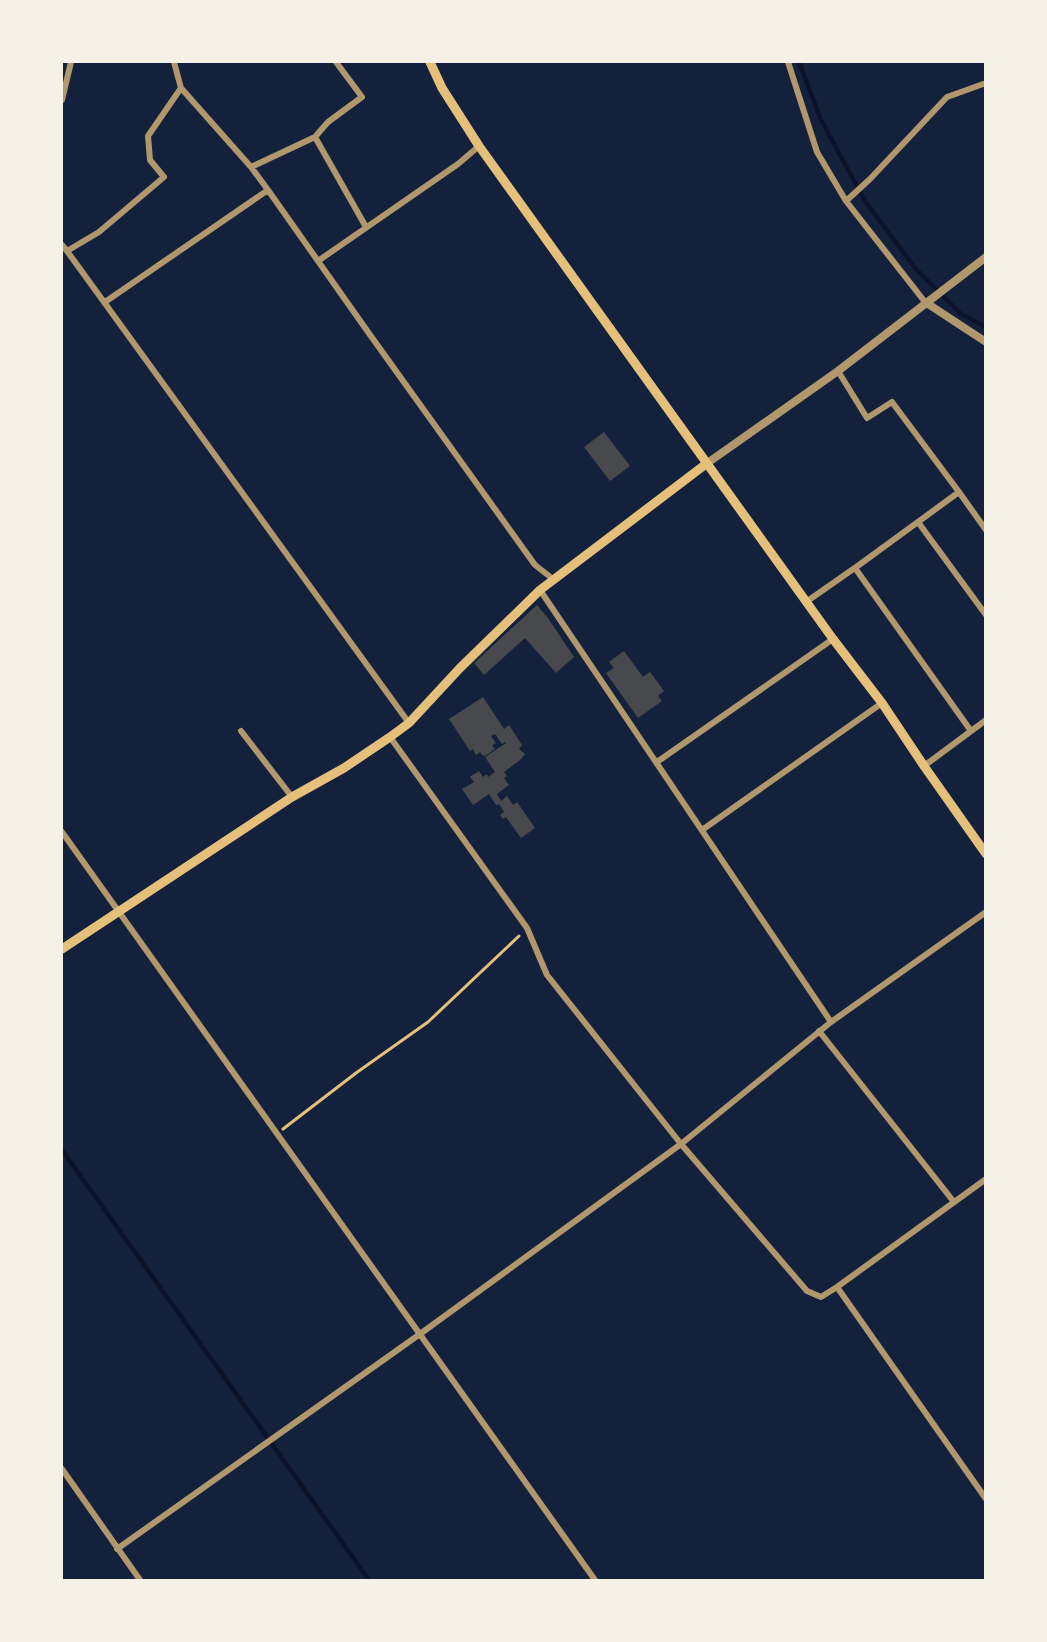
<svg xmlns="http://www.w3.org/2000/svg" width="1047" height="1642" font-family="Helvetica,sans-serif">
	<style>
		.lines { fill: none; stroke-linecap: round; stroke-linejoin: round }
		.stream { stroke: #0b132b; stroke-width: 4.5 }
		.building { fill: #48494c }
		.path { stroke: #e5c07b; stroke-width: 3 }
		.minor { stroke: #b1986c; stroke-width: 6 }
		.tertiary { stroke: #b1986c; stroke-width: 8 }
		.secondary { stroke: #e5c07b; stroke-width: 9 }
	</style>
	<rect width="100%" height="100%" fill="#14213d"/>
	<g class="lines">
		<path class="stream" d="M799 62 821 120 865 201 916 269 961 314 986 327
			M62 1150 369 1580"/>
	</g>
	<path class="building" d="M604 432 630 466 610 481 584 447Z
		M537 605 548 618 574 657 556 673 525 638 484 675 474 663Z
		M624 651 643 677 650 672 664 691 658 696 662 701 638 718 606 673 614 668 609 662Z
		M483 697 504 729 509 725 522 745 519 749 525 754 520 760 504 772 507 776 504 778 509 785 497 794 501 801 507 796 513 805 517 802 535 828 521 838 506 817 503 819 500 815 504 812 499 804 496 805 489 794 473 805 462 789 474 782 470 777 479 771 483 777 487 774 488 777 495 772 485 757 506 743 505 742 502 744 495 734 491 736 496 743 492 745 495 749 485 756 482 755 480 752 476 755 473 749 470 751 449 719Z"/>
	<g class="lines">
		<path class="path" d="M283 1129 356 1073 428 1022 519 936"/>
		<path class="minor" d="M174 62 181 88 251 167 268 190 368 332 535 565 553 579
			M788 62 817 152 846 201 925 302
			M62 100 71 62
			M315 137 366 227
			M251 167 315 137 328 122 362 97 336 62
			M846 201 870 179 947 97 986 83
			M62 245 67 251 409 723
			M67 251 99 232 164 177 150 160 148 136 181 88
			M318 261 458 164 479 146
			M105 302 268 190
			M838 371 867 418 892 402 959 492
			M918 522 986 615
			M855 568 971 731
			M540 590 831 1022
			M806 602 859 565 959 492 986 530
			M241 731 292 797
			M390 737 527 928 547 975 681 1144 807 1291 821 1297 837 1287 986 1179
			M657 762 833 639
			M924 766 986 720
			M702 830 882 703
			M62 832 595 1580
			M819 1031 954 1202
			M837 1287 986 1499
			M62 1469 140 1580
			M117 1549 420 1334 681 1144 831 1022 986 912"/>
		<path class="tertiary" d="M925 302 986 342
			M706 464 838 371 986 257"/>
		<path class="secondary" d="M430 62 442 88 479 146 833 639 882 703 924 766 986 854
			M62 949 292 797 344 768 390 737 409 723 460 668 540 590 706 464"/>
	</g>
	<rect width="1047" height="1642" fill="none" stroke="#f6f1e7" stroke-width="126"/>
</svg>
